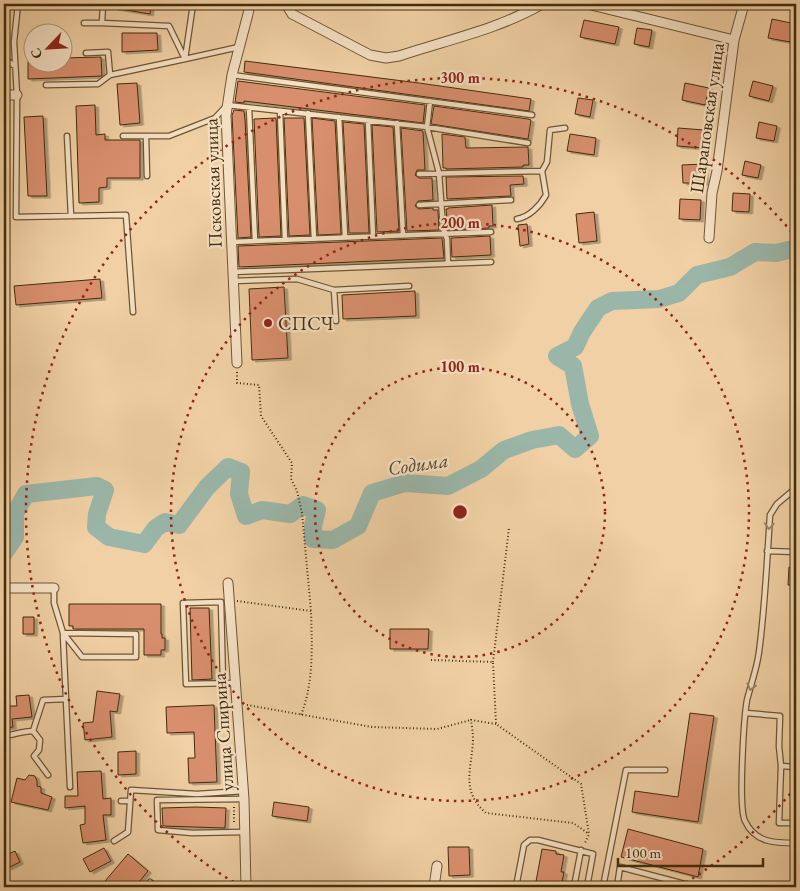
<svg xmlns="http://www.w3.org/2000/svg" width="800" height="891" font-family="'EB Garamond',serif">
	<style>
		.lines { fill: none; stroke-linecap: round; stroke-linejoin: round }
		.river { stroke: #9ab6a8; stroke-width: 18 }
		.building { fill: #d98f6e; stroke: #422d0c; filter: url(#shadow) }
		.lane-casing { stroke: #6e5632; stroke-width: 7 }
		.street-casing { stroke: #6e5632; stroke-width: 11 }
		.path { stroke: #422d0c; stroke-width: 2; stroke-dasharray: 1 2.5; stroke-linecap: butt }
		.lane { stroke: #f5e0c4; stroke-width: 4.5 }
		.street { stroke: #f5e0c4; stroke-width: 9 }
		.oneway { stroke: #9c8668 }
		.ring { fill: none; stroke: #8f2418; stroke-width: 2.5; stroke-dasharray: 2.5 5 }
		.poi-dot { fill: #8f2418; stroke: #f5e0c4; stroke-width: 2 }
		.labels { text-anchor: middle; dominant-baseline: central; stroke-width: 4.5; stroke-linejoin: round; paint-order: stroke }
		.street-label { font-size: 19px; fill: #422d0c; stroke: #f5e0c4 }
		.poi-label { font-size: 19px; fill: #422d0c; stroke: #f5e0c4; text-anchor: start }
		.water-label { font-size: 20px; font-style: italic; fill: #54482b; stroke: #f5e0c4 }
		.centre { fill: #8f2418; stroke: #f5e0c4; stroke-width: 2.5 }
		.ring-label { font-size: 15px; text-anchor: middle; font-weight: bold; fill: #8f2418; stroke: #f5e0c4; stroke-width: 4.5; stroke-linejoin: round; paint-order: stroke }
	</style>
	<defs>
		<filter id="shadow"><feDropShadow dx="3.5" dy="2" stdDeviation="0" flood-color="#0004"/></filter>
	</defs>
	<rect width="100%" height="100%" fill="#f0d0a4"/>
	<filter id="stains"><feTurbulence type="fractalNoise" baseFrequency=".004" numOctaves="4"/><feColorMatrix values="0 0 0 0 .2 0 0 0 0 .09 0 0 0 0 .02 0 0 0 .5 -.17"/></filter>
	<radialGradient id="worn" r=".72"><stop offset=".6" stop-color="#630" stop-opacity="0"/><stop offset="1" stop-color="#630" stop-opacity=".3"/></radialGradient>
	<g class="lines">
		<path class="river" d="M4 553 15 537V513L26 494 97 486 105 490 97 514 96 527 109 537 144 544 156 528 165 522 179 525 207 487 228 467 241 472 239 494 246 516 262 510 290 514 303 505 317 510 313 526V539L333 540 358 526 372 493 405 483 448 486 481 469 504 450 532 440 559 435 575 449 590 436 580 404 573 366 557 356 575 347 582 332 598 308 612 301 659 299 679 293 697 275 730 267 755 252 776 253 793 249 796 253"/>
	</g>
	<path class="building" d="M114 4H151L150 14 114 8Z
		M772 19 796 24V43L768 38Z
		M584 20 619 27 615 44 580 37Z
		M637 28 652 30 649 47 634 44Z
		M122 33H157L158 50 122 52Z
		M101 57 102 76 28 79V62H62V58Z
		M245 61 419 83 531 99 529 111 244 72Z
		M238 81 425 105 423 123 244 101V103L235 102Z
		M753 81 773 86 769 101 749 96Z
		M137 83 140 123 120 125 117 84Z
		M685 83 709 88 705 105 682 100Z
		M578 98 593 100 590 117 575 114Z
		M95 105 96 135 105 134V140H140V178H107V187L99 188V202L79 203 76 106Z
		M434 106 528 119 531 120 528 139 431 124Z
		M234 110 244 111 245 120 251 237 238 238 232 115Z
		M43 116 47 196H28L24 117Z
		M276 118 281 236 259 237 254 119Z
		M284 118H304L310 235 289 236Z
		M312 118 335 121 341 234 318 235Z
		M343 122 364 124 369 233H349Z
		M759 122 777 126 774 141 756 138Z
		M372 125 393 127 399 231 377 232Z
		M401 128 423 131 425 170H417L415 175 419 178H432L433 200 418 201 415 206 419 209 433 208V210H438L439 230 407 231Z
		M678 128 704 130 703 148 677 146Z
		M442 134 465 137 466 148 528 147 529 165H523V167L446 169V168H443Z
		M570 134 596 138 594 155 567 151Z
		M745 161 761 165 758 178 742 175Z
		M704 164 705 183H683L682 165Z
		M523 176 524 184 510 185 511 196 447 199 446 177Z
		M733 193 750 194 749 212 732 211Z
		M680 199 701 200 700 220 679 219Z
		M492 205 493 226H489V228L448 230 446 209H448V208Z
		M594 212 597 241 579 243 576 214Z
		M527 224 529 244 520 246 518 225Z
		M490 236 491 255 452 257 451 238Z
		M442 238 444 258 239 267 238 246Z
		M100 279 102 298 16 305 14 286Z
		M284 287 288 358 252 360 249 289Z
		M415 291 416 316 343 319 342 295Z
		M789 567H796V586L788 585Z
		M69 604H161V634H162V638H165V650H161V655H144V629H73V626H69Z
		M190 608H209L212 679 192 680Z
		M23 617H34V634H23Z
		M390 629H429L428 649H390Z
		M97 691 120 694 117 712 110 711 112 737 85 740 83 723 93 722Z
		M29 695 32 717 12 719 13 727 4 728V706H17L16 696Z
		M214 705 217 782 189 783 188 758H195L194 732 167 733 166 707Z
		M690 713 714 716 698 822 632 812 635 791 678 797Z
		M136 751V774L118 775V752Z
		M101 771 103 799 111 798V815H103L106 840 83 843 80 825 85 824V806L65 808V796H78L77 772Z
		M29 775 35 776 37 781V786L41 787V793L52 797 48 810 11 802 17 778 25 780Z
		M274 802 309 807 307 821 272 816Z
		M196 807 226 808 225 828 163 826 162 808Z
		M628 829 703 849 698 877 621 857Z
		M448 847H469L470 875 449 876Z
		M104 848 111 861 90 872 83 859Z
		M542 849 556 851V854L564 855 561 872H564L561 887H535Z
		M15 851 20 862 8 868 4 856Z
		M128 854 148 871 135 887H100Z"/>
	<g class="lines">
		<defs>
			<path id="lane" d="M18 4 14 42 17 95 16 217 126 215 133 312
				M193 4 185 59 239 47
				M84 23H102
				M86 53 108 52 110 75
				M4 59 15 66
				M232 75 532 115
				M46 85 98 84 110 75 185 59 169 26 102 23 103 4
				M430 101 427 127 439 173 443 228 447 239 448 264
				M249 108 255 241
				M280 111 285 240
				M308 113 314 239
				M339 117 345 237
				M368 121 373 236
				M397 123 403 235
				M67 136 71 216
				M123 136H169L215 118 227 105 427 127 528 143
				M146 136 147 176
				M419 174 542 171
				M419 205 511 200
				M517 219C529 217 540 206 546 195L542 171 547 162 550 130 565 128
				M231 242 491 232
				M233 272 491 262
				M233 281 297 279 334 290 409 286
				M334 290 336 321
				M796 488 777 504 770 515C767 561 765 607 759 652 757 668 751 684 747 700 744 717 738 807 745 821 755 843 775 843 796 843
				M767 551 796 552
				M54 588V603L63 633 136 634V657H82L63 633
				M63 635 70 787
				M223 683 221 602 183 603 186 684 235 683
				M746 713 780 716 779 746 781 766 796 767
				M4 736C14 735 22 731 33 731
				M781 766 779 823H796
				M48 775 34 756 39 750 40 740 33 731 43 700 66 699
				M121 801H130
				M244 832 192 833 158 830 157 800 244 799
				M114 841 128 832 131 790 197 794 244 791
				M150 882 156 887
				M516 887 524 845 530 840H538L593 854 587 887
				M574 887 581 850
				M603 887 626 770H665
				M617 887 620 867 696 887"/>
			<path id="street" d="M286 4 292 14 370 55 386 58 399 56C447 40 499 29 542 4
				M587 4 734 40
				M4 95H17
				M709 238 712 193 717 171 734 40 744 4
				M237 363 226 115 232 75 248 14 250 4
				M228 583 244 799 246 887
				M4 588H54
				M434 887 437 866"/>
		</defs>
		<use href="#lane" class="lane-casing"/>
		<use href="#street" class="street-casing"/>
		<path class="path" d="M237 372V383L259 385 261 416 292 463 291 479 297 491 302 513 311 611
			M237 601 311 611C312 645 314 683 301 715
			M431 660 493 662 496 724 581 784 589 834 585 843
			M493 662 509 528
			M247 705 372 727 437 729 471 720
			M496 724 471 720C472 726 473 733 473 740 472 768 460 791 486 813L573 823 589 834
			M234 807V824"/>
		<use href="#lane" class="lane"/>
		<use href="#street" class="street"/>
	</g>
	<defs><path id="oneway-chevron" d="M-2-3.5L2.5 0L-2 3.5" fill="none" stroke-width="1.6" stroke-linecap="round" stroke-linejoin="round" transform="scale(1.25)"/></defs>
	<g class="oneway">
		<use href="#oneway-chevron" transform="translate(769 526) rotate(94)"/>
		<use href="#oneway-chevron" transform="translate(751 687) rotate(104)"/>
	</g>
	<g class="ring">
		<circle cx="460" cy="512" r="145"/>
		<circle cx="460" cy="512" r="289"/>
		<path d="M795 788A434 434 0 0 1 680 886M240 886A434 434 0 1 1 795 236"/>
	</g>
	<circle class="poi-dot" cx="268" cy="323" r="5"/>
	<g class="labels">
		<g class="street-label">
			<text transform="translate(707 118) rotate(-82)">Шараповская улица</text>
			<text transform="translate(213 183) rotate(-92)">Псковская улица</text>
			<text transform="translate(223 732) rotate(-94)">улица Спирина</text>
		</g>
		<g class="poi-label">
			<text x="278" y="323">СПСЧ</text>
		</g>
		<g class="water-label">
			<text transform="translate(418 464) rotate(-8)">Содима</text>
		</g>
	</g>
	<circle cx="460" cy="512" r="8" class="centre"/>
	<g class="ring-label">
		<text x="460" y="83">300 m</text>
		<text x="460" y="228">200 m</text>
		<text x="460" y="372">100 m</text>
	</g>
	<rect width="800" height="891" fill="none" stroke="#f0d0a4" stroke-width="20"/>
	<rect x="5" y="5" width="790" height="881" fill="none" stroke="#422d0c" stroke-width="2.5"/>
	<rect x="10" y="10" width="780" height="871" fill="none" stroke="#422d0c"/>
	<g transform="translate(48 48) rotate(245)"><circle r="24" fill="#f5e0c4" stroke="#ad987a"/>
	<path d="M0-4L9 19L0 12L-9 19Z" fill="#8f2418"/>
	<text y="-8" font-size="14" font-weight="bold" text-anchor="middle" fill="#422d0c">С</text>
	</g>
	<path d="M618 858v8h145v-8" fill="none" stroke="#422d0c" stroke-width="2.5"/>
	<text x="625" y="858" font-size="15" fill="#422d0c" stroke="#f5e0c4" stroke-width="4" paint-order="stroke">100 m</text>
	<rect width="100%" height="100%" filter="url(#stains)"/>
	<rect width="100%" height="100%" fill="url(#worn)"/>
</svg>
